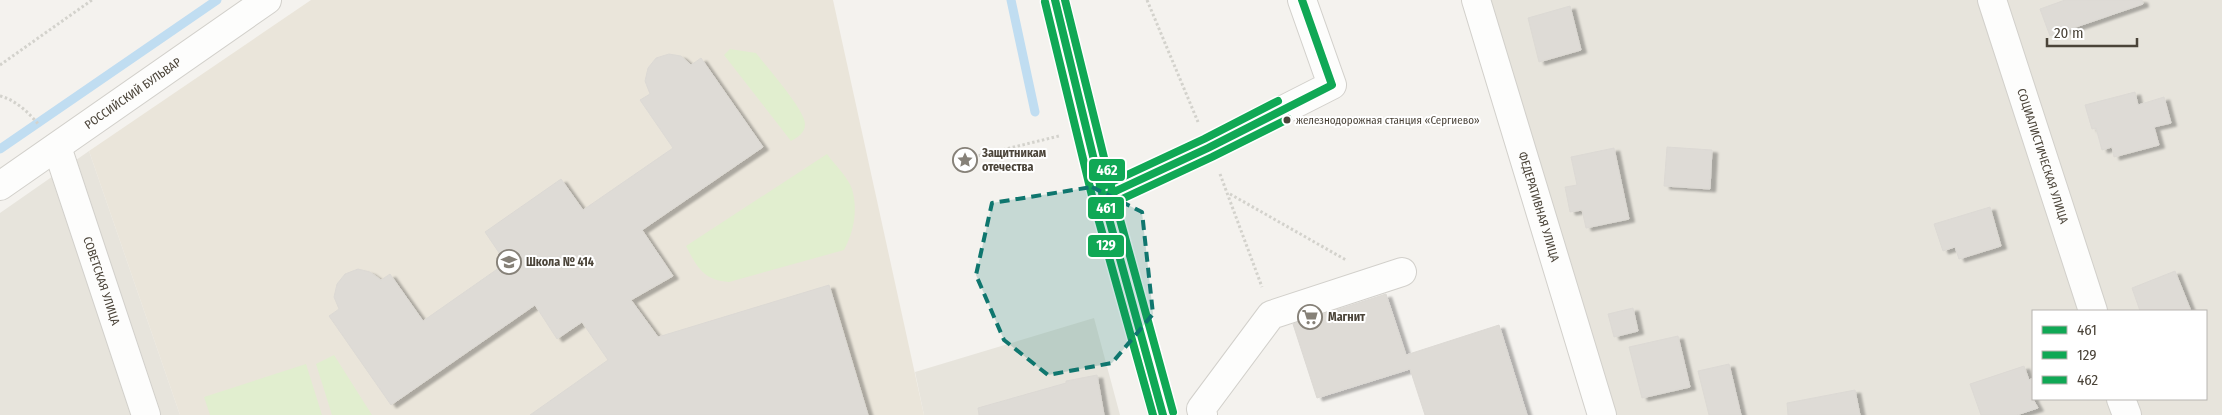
<svg xmlns="http://www.w3.org/2000/svg" width="2222" height="415" font-family="'Fira Sans Condensed',sans-serif">
	<style>
		.residential { fill: #e7e4dc; fill-rule: evenodd }
		.education { fill: #eae5da }
		.green { fill: #e1eecf }
		.lines { fill: none; stroke-linecap: round; stroke-linejoin: round }
		.stream { stroke: #c0ddf1; stroke-width: 9 }
		.building { fill: #dedbd6; stroke: #dcd9d4; filter: url(#shadow) }
		.minor-casing { stroke: #d2d0cb; stroke-width: 30 }
		.path { stroke: #d3d2cc; stroke-width: 3; stroke-dasharray: 2.5 2.5; stroke-linecap: butt }
		.minor { stroke: #fdfdfc; stroke-width: 28 }
		.bus-1-casing { stroke: #fff; stroke-width: 11 }
		.bus-2-casing { stroke: #fff; stroke-width: 11 }
		.bus-3-casing { stroke: #fff; stroke-width: 11 }
		.bus-1 { stroke: #10a855; stroke-width: 8 }
		.bus-2 { stroke: #10a855; stroke-width: 8 }
		.bus-3 { stroke: #10a855; stroke-width: 8 }
		.marked { fill: #0f766e; fill-opacity: 0.2; stroke: #0f766e; stroke-width: 4; stroke-dasharray: 10 6; stroke-linejoin: round }
		.bus-dot { fill: #4b4439; stroke: #fff; stroke-width: 2 }
		.labels { text-anchor: middle; dominant-baseline: central; stroke-width: 4; stroke-linejoin: round; paint-order: stroke }
		.bus-label { font-size: 11px; fill: #4b4439; stroke: #fff; text-anchor: start }
		.street-label { font-size: 12px; fill: #4b4439; stroke: #fff }
		.poi-label { font-size: 12px; font-weight: bold; fill: #4b4439; stroke: #fff; text-anchor: start }
		.line-badge { stroke: #fff; stroke-width: 2 }
		.badge-label { font-size: 14px; text-anchor: middle; font-weight: bold; fill: #fff }
	</style>
	<defs>
		<filter id="shadow"><feDropShadow dx="5.5" dy="3" stdDeviation="1" flood-color="#0004"/></filter>
	</defs>
	<rect width="100%" height="100%" fill="#f4f2ee"/>
	<path class="residential" d="M1478 0H2222V415H1597ZM2033 311H2206V399H2033Z
		M89 151 180 415H0V213Z
		M1094 318 1120 415H924L915 372Z"/>
	<path class="education" d="M311 0H833L924 415H180L89 151Z"/>
	<path class="green" d="M730 49 756 53C766 66 805 110 805 124 805 133 798 137 791 141L724 55Z
		M827 154C834 164 848 177 852 189 858 210 854 231 844 250L729 282C703 280 697 267 686 246Z
		M334 355 372 415H332L316 364Z
		M306 364 322 415H210L204 397Z"/>
	<g class="lines">
		<path class="stream" d="M1011 0 1035 112
			M0 149 217 0"/>
	</g>
	<path class="building" d="M2065 0H2142L2143 4 2050 36 2040 9Z
		M1570 6 1581 50 1539 62 1528 18Z
		M669 54 681 56 691 65 701 58 763 147 642 230 673 276 631 300 658 337 829 285 868 415H530L608 360 582 322 557 339 535 305 391 405 329 316 339 309 334 297 337 284 345 274 358 269 370 272 381 280 390 274 423 321 506 263 485 232 561 179 583 210 673 148 640 100 650 94 645 81 648 68 656 58Z
		M2135 92 2138 105 2164 97 2171 123 2154 127 2159 145 2114 157 2112 147 2102 150 2096 128 2092 129 2085 105Z
		M1667 147 1712 150 1710 189 1664 186Z
		M1614 148 1629 219 1586 228 1582 210 1570 212 1565 187 1577 185 1571 157Z
		M1990 207 2001 246 1959 259 1955 247 1943 251 1934 224Z
		M2175 271 2191 311H2140L2132 288Z
		M1386 294 1406 355 1499 325 1527 415H1425L1410 369 1317 398 1293 324Z
		M1633 308 1638 331 1614 337 1608 314Z
		M1678 336 1690 387 1642 398 1629 347Z
		M1729 364 1741 415H1709L1698 371Z
		M2024 366 2029 380 2033 378V399L2038 408 2017 415H1981L1970 384Z
		M1097 375 1104 415H979L978 408 1066 383V381Z
		M1855 390 1860 415H1788L1787 403Z"/>
	<g class="lines">
		<defs>
			<g id="minor">
				<path d="M1055 0 1103 197 1163 415"/>
				<path id="s1" d="M1476 0 1602 415"/>
				<path id="s2" d="M1992 0 2093 311"/>
				<path id="s3" d="M57 147 146 415"/>
				<path id="s4" d="M0 186 267 0"/>
				<path d="M1103 197 1208 148 1332 85 1302 0"/>
				<path d="M2121 399 2127 415"/>
				<path d="M1203 415 1201 409 1271 315 1402 272"/>
			</g>
		</defs>
		<use href="#minor" class="minor-casing"/>
		<path class="path" d="M1147 0 1198 122
			M0 65 92 0
			M0 96C16 100 29 113 39 125
			M969 158 1059 136
			M1220 174 1262 287
			M1230 194 1346 260"/>
		<use href="#minor" class="minor"/>
		<defs>
			<path id="bus-1" d="M1055 0 1103 197 1163 415
				M1103 197 1208 148 1332 85 1302 0"/>
			<path id="bus-2" d="M1045 2 1093 200 1153 415
				M1107 206 1212 157 1288 119"/>
			<path id="bus-3" d="M1065 0 1113 194 1173 412
				M1099 188 1204 139 1278 101"/>
		</defs>
		<use href="#bus-1" class="bus-1-casing"/>
		<use href="#bus-2" class="bus-2-casing"/>
		<use href="#bus-3" class="bus-3-casing"/>
		<use href="#bus-1" class="bus-1"/>
		<use href="#bus-2" class="bus-2"/>
		<use href="#bus-3" class="bus-3"/>
	</g>
	<path class="marked" d="M1092 187 1142 212 1153 314 1112 363 1048 375 1004 340 976 275 992 203Z"/>
	<defs>
		<symbol id="sight-ring" viewBox="-11 -11 22 22"><circle r="9.5" fill="#fff" stroke="#868178" stroke-width="1.5"/><path d="M0-6L1.8-2.2L6-1.7L2.9 1.2L3.7 5.4L0 3.3L-3.7 5.4L-2.9 1.2L-6-1.7L-1.8-2.2Z" fill="#868178"/></symbol>
		<symbol id="school-ring" viewBox="-11 -11 22 22"><circle r="9.5" fill="#fff" stroke="#868178" stroke-width="1.5"/><path d="M0-5L7-2L0 1L-7-2ZM-4 1L0 2.5L4 1V4Q0 6-4 4Z" fill="#868178"/></symbol>
		<symbol id="supermarket-ring" viewBox="-11 -11 22 22"><circle r="9.5" fill="#fff" stroke="#868178" stroke-width="1.5"/><path d="M-6-5.5h2.5l.6 2H6L4.5 2H-2.5L-4.4-4H-6ZM-1.5 3.2a1.3 1.3 0 1 0 .1 0ZM3 3.2a1.3 1.3 0 1 0 .1 0Z" fill="#868178"/></symbol>
	</defs>
	<g fill-rule="evenodd">
		<use href="#sight-ring" x="951" y="146" width="28" height="28"/>
		<use href="#school-ring" x="495" y="248" width="28" height="28"/>
		<use href="#supermarket-ring" x="1296" y="303" width="28" height="28"/>
	</g>
	<circle class="bus-dot" cx="1287" cy="120" r="4.5"/>
	<g class="labels">
		<g class="bus-label">
			<text x="1296" y="120">железнодорожная станция «Сергиево»</text>
		</g>
		<g class="street-label">
			<text stroke="none"><textPath href="#s4" startOffset="162">РОССИЙСКИЙ БУЛЬВАР</textPath></text>
			<text stroke="none"><textPath href="#s2" startOffset="164">СОЦИАЛИСТИЧЕСКАЯ УЛИЦА</textPath></text>
			<text stroke="none"><textPath href="#s1" startOffset="216">ФЕДЕРАТИВНАЯ УЛИЦА</textPath></text>
			<text stroke="none"><textPath href="#s3" startOffset="141">СОВЕТСКАЯ УЛИЦА</textPath></text>
		</g>
		<g class="poi-label">
			<text x="982" y="153">Защитникам<tspan x="982" dy="14">отечества</tspan></text>
			<text x="526" y="262">Школа № 414</text>
			<text x="1328" y="317">Магнит</text>
		</g>
	</g>
	<g class="line-badge">
		<rect x="1088" y="158" width="38" height="24" rx="5" fill="#10a855"/>
		<rect x="1087" y="196" width="38" height="24" rx="5" fill="#10a855"/>
		<rect x="1087" y="234" width="38" height="24" rx="5" fill="#10a855"/>
	</g>
	<g class="badge-label">
		<text x="1107" y="175">462</text>
		<text x="1106" y="213">461</text>
		<text x="1106" y="250">129</text>
	</g>
	<rect x="2032" y="310" width="175" height="90" fill="#ffffff" stroke="#b7b4b0"/>
	<rect x="2042" y="326" width="25" height="8" fill="#10a855" stroke="#b7b4b0"/>
	<text x="2077" y="335" font-size="15" fill="#4b4439">461</text>
	<rect x="2042" y="351" width="25" height="8" fill="#10a855" stroke="#b7b4b0"/>
	<text x="2077" y="360" font-size="15" fill="#4b4439">129</text>
	<rect x="2042" y="376" width="25" height="8" fill="#10a855" stroke="#b7b4b0"/>
	<text x="2077" y="385" font-size="15" fill="#4b4439">462</text>
	<path d="M2047 38v8h90v-8" fill="none" stroke="#4b4439" stroke-width="2.5"/>
	<text x="2054" y="38" font-size="15" fill="#4b4439" stroke="#ffffff" stroke-width="4" paint-order="stroke">20 m</text>
</svg>
